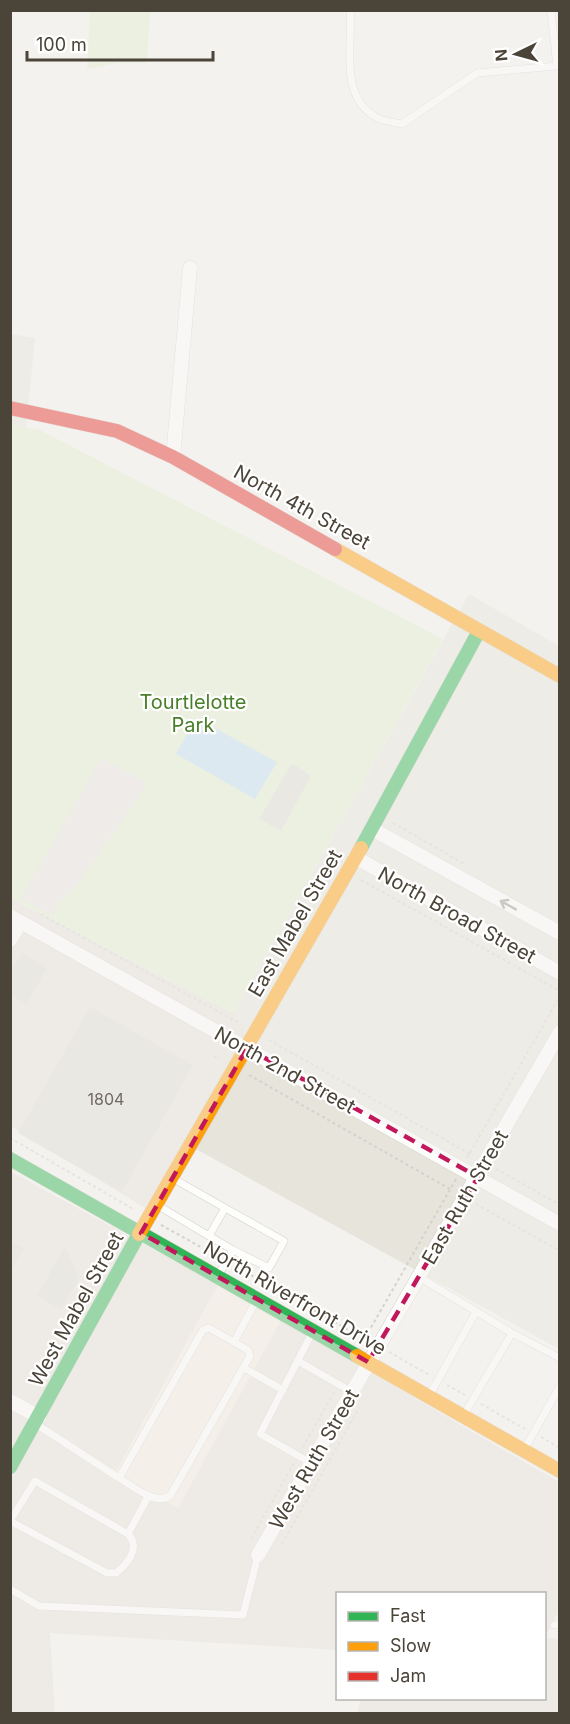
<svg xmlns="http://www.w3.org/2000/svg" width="570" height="1724" font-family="Inter,sans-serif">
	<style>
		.residential { fill: #e7e4dc }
		.commercial { fill: #f3ebdf }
		.industrial { fill: #e6e2de }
		.green { fill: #e1eecf }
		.parking { fill: #e6e3df }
		.water { fill: #c0ddf1 }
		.building { fill: #dedbd6 }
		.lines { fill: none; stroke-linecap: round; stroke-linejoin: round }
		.lane-casing { stroke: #d2d0cb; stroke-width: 8 }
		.street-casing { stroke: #d2d0cb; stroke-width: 15 }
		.fast-casing { stroke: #d3cfc5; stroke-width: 15 }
		.slow-casing { stroke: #d3cfc5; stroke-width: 15 }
		.jam-casing { stroke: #d3cfc5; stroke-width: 15 }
		.path { stroke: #d3d2cc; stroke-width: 2; stroke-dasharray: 3 3; stroke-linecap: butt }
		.lane { stroke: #fdfdfc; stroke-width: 7 }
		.street { stroke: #fdfdfc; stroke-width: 14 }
		.fast { stroke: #30b455; stroke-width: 14 }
		.slow { stroke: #ff9f0a; stroke-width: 14 }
		.jam { stroke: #e5322d; stroke-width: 14 }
		.oneway { stroke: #9b9791 }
		.marked { fill: none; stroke: #c2185b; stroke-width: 4.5; stroke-dasharray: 12 8; stroke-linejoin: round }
		.labels { text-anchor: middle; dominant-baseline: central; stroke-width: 4.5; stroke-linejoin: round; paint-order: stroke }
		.number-label { font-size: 16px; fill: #706a61 }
		.street-label { font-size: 20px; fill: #4b4439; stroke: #fff }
		.park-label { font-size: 20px; fill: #4a7f2a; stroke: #fff }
	</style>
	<rect width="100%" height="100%" fill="#f4f2ee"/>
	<path class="residential" d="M10 334 35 338 26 427 11 424Z
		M469 594 559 646V1349L185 1143 249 1037 233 1013Z"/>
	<path class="commercial" d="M218 1285 281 1320 178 1508 114 1473Z"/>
	<path class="industrial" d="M10 898 233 1013 249 1036 145 1208 11 1126Z
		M10 1171 218 1285 115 1473 178 1508 281 1320 559 1482V1611L545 1637 544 1594H338L337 1650 50 1633 55 1713H11Z
		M545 1638 559 1639V1713H357L361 1699 544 1698Z"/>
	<path class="green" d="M90 11H150L147 63H118L87 69Z
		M10 424 40 430 443 639 233 1013 11 898Z"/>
	<path class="parking" d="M101 758 148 783 80 881 61 901 52 916 21 898Z"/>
	<path class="water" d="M196 718 277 762 255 799 176 754Z"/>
	<path class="building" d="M292 763 311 776 281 831 259 819Z
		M22 953 47 968 27 1004 10 995V972Z
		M90 1007 193 1065 122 1192 18 1133Z
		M10 1240 24 1248 10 1272Z
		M65 1246 79 1278 61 1310 37 1296Z"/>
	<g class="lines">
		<defs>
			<path id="lane" d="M350 10C353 45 339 94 374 116 381 121 393 122 402 124L477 73 557 66 551 10
				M174 1179 225 1208
				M157 1205 209 1236
				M219 1274 233 1250 209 1236 225 1208 284 1241 269 1268 233 1250
				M419 1277 512 1333
				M234 1342 248 1350 250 1356 170 1496C155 1506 133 1486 119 1478L203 1330 209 1328 234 1342 256 1301
				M298 1361 352 1392
				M244 1368 283 1390
				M429 1396 476 1312
				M465 1413 512 1333 560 1358
				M36 1424 119 1478
				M525 1448 560 1386
				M311 1463 260 1434 312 1333
				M10 1521 35 1481 128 1534C141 1548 128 1563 116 1573H107L10 1521
				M128 1534 149 1495
				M10 1589 39 1606 243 1615 258 1555
				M554 1625H560"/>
			<path id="street" d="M173 457 190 268
				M372 829 560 933
				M355 857 560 973
				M10 916 560 1224
				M10 940 21 922
				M10 1401 39 1417
				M258 1555 560 1032"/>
			<path id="fast" d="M361 848 479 631
				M10 1159 357 1356
				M10 1467 139 1234"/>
			<path id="slow" d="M335 549 560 676
				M139 1234 361 848
				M357 1356 560 1471"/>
			<path id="jam" d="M10 408 117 431 173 457 335 549"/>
		</defs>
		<use href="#lane" class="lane-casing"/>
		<use href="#street" class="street-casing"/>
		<use href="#fast" class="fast-casing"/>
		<use href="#slow" class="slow-casing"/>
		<use href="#jam" class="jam-casing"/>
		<path class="path" d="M393 823 466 865
			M361 880 560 991
			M41 914 241 1024
			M269 1040 470 1154
			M214 1056 220 1059
			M249 1075 450 1189
			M10 1138 135 1210
			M467 1158 560 996
			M496 1169 560 1205
			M476 1204 560 1251
			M161 1225 219 1257
			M235 1266 368 1341
			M365 1338 456 1179
			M389 1352 431 1376
			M447 1385 465 1395
			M481 1404 525 1429
			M541 1437 560 1448
			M303 1447 334 1392
			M251 1539 294 1463
			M282 1544 359 1408"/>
		<use href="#lane" class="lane"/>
		<use href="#street" class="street"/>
		<use href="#fast" class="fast"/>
		<use href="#slow" class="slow"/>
		<use href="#jam" class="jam"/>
	</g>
	<defs><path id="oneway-shaft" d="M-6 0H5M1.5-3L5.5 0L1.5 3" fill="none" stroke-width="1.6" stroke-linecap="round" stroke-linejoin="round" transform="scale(1.5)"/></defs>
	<use class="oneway" href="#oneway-shaft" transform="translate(508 905) rotate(-151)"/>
	<path d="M0 0H570V1724H0ZM247 1048 478 1177 368 1362 141 1233Z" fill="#f4f2ee" fill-opacity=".55" fill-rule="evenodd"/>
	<path class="marked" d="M247 1048 478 1177 368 1362 141 1233Z"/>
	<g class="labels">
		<g class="number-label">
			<text x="106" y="1099">1804</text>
		</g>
		<g class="street-label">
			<text transform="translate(302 507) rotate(29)">North 4th Street</text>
			<text transform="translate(457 915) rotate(29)">North Broad Street</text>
			<text transform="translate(295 923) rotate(-60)">East Mabel Street</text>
			<text transform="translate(285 1070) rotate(29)">North 2nd Street</text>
			<text transform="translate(465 1197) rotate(-60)">East Ruth Street</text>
			<text transform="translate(295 1298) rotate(30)">North Riverfront Drive</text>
			<text transform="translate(76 1309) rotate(-61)">West Mabel Street</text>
			<text transform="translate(314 1459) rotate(-60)">West Ruth Street</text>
		</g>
		<g class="park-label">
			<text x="193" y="702">Tourtlelotte<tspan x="193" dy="23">Park</tspan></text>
		</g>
	</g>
	<rect width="570" height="1724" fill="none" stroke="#4b4439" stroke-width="24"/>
	<rect x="336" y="1592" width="210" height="108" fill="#ffffff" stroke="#b7b4b0" stroke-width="1.5"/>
	<rect x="348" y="1612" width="30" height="9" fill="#30b455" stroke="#b7b4b0" stroke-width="1.5"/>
	<text x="390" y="1622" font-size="18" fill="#4b4439">Fast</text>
	<rect x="348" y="1642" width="30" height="9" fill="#ff9f0a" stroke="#b7b4b0" stroke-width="1.5"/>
	<text x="390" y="1652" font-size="18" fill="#4b4439">Slow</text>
	<rect x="348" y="1672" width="30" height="9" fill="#e5322d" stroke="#b7b4b0" stroke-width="1.5"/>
	<text x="390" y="1682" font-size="18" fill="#4b4439">Jam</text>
	<g transform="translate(516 54) rotate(265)" stroke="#ffffff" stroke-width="4.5" paint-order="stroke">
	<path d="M0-4.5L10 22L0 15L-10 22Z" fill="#4b4439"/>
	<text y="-9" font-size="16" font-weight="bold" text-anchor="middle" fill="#4b4439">N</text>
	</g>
	<path d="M27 51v9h186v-9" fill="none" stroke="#4b4439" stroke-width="3"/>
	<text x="36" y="51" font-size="18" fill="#4b4439" stroke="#ffffff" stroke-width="4.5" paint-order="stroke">100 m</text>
</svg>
